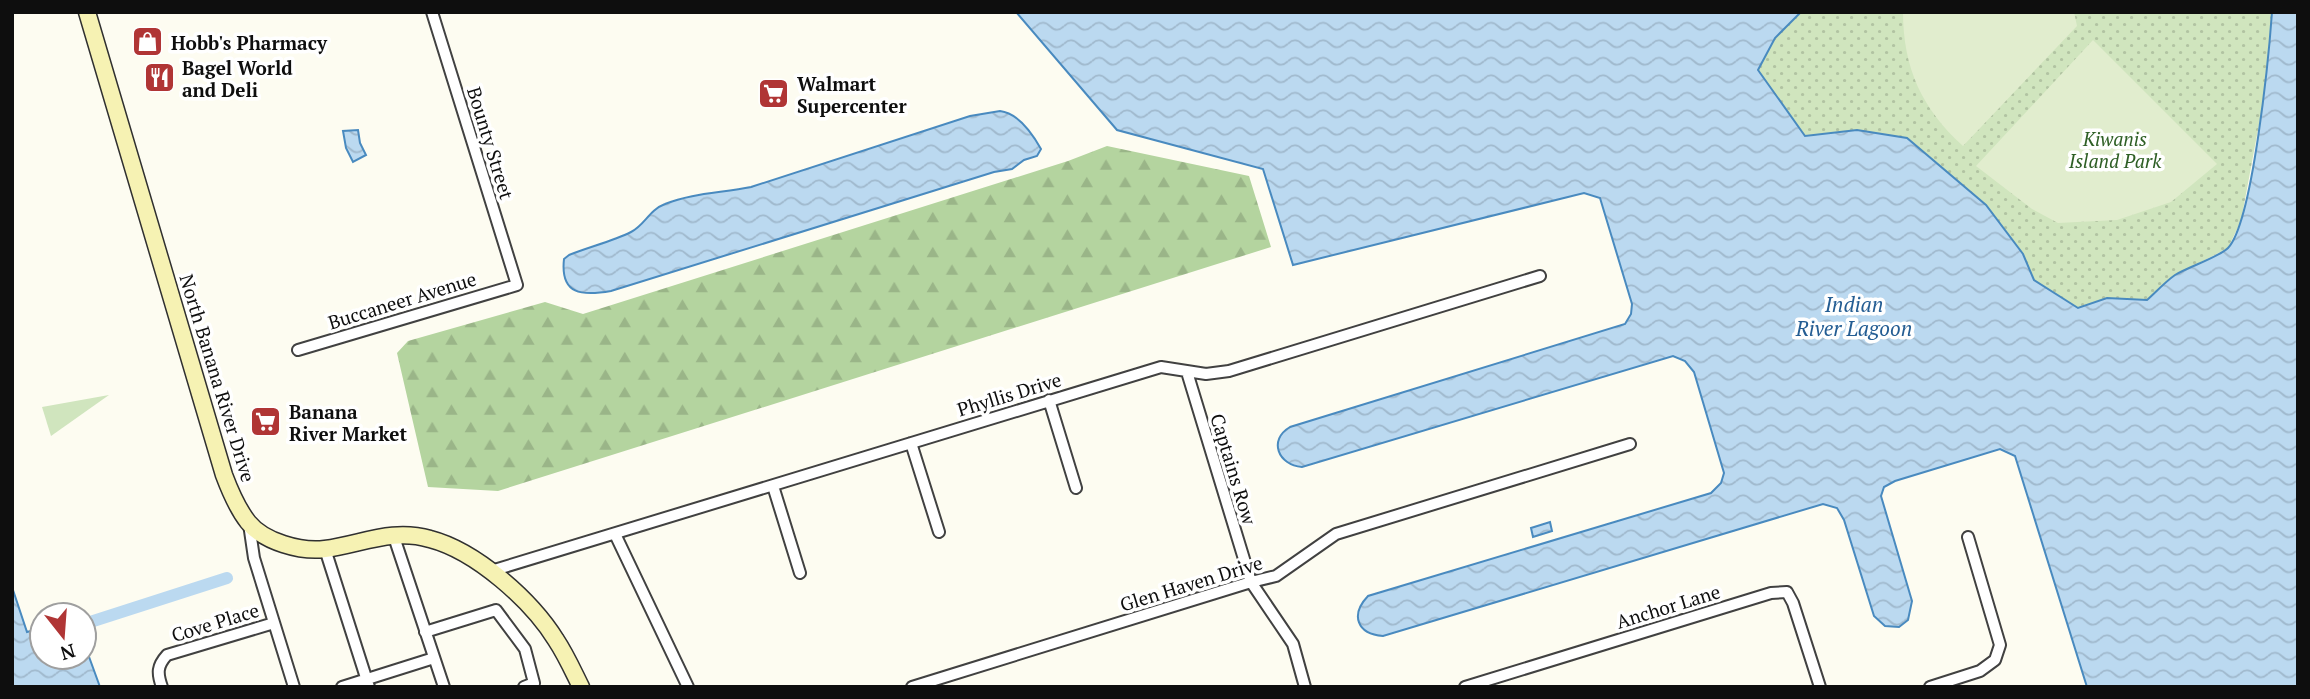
<svg xmlns="http://www.w3.org/2000/svg" width="2310" height="699" font-family="'PT Serif',serif">
	<style>
		.grass { fill: #d0e5be }
		.forest { fill: url(#forest-firs) }
		.park { fill: url(#park-dots) }
		.pitch { fill: #e1edce }
		.water { fill: url(#water-waves); stroke: #498abf; stroke-width: 2 }
		.lines { fill: none; stroke-linecap: round; stroke-linejoin: round }
		.canal { stroke: #bbd9f0; stroke-width: 12 }
		.street-casing { stroke: #414141; stroke-width: 14 }
		.secondary-casing { stroke: #303030; stroke-width: 19 }
		.street { stroke: #fff; stroke-width: 10 }
		.secondary { stroke: #f6f2b3; stroke-width: 16 }
		.labels { text-anchor: middle; dominant-baseline: central; stroke-width: 7; stroke-linejoin: round; paint-order: stroke }
		.poi-label { font-size: 19px; font-weight: bold; fill: #0e0e0e; stroke: #fff; text-anchor: start }
		.park-label { font-size: 19px; font-style: italic; fill: #2e5f25; stroke: #fff }
		.street-label { font-size: 19px; fill: #0e0e0e; stroke: #fff }
		.water-label { font-size: 21px; font-style: italic; fill: #245d93; stroke: #fff }
	</style>
	<defs>
		<pattern id="forest-firs" width="22" height="20" patternUnits="userSpaceOnUse" patternTransform="scale(1.75)"><rect width="22" height="20" fill="#b4d49f"/><path d="M5 1l3.5 6h-7zM16 11l3.5 6h-7z" fill="#9ab588"/></pattern>
		<pattern id="park-dots" width="8" height="8" patternUnits="userSpaceOnUse" patternTransform="scale(1.75)"><rect width="8" height="8" fill="#d0e5be"/><path d="M2 2h.1M6 6h.1" fill="none" stroke="#b1c3a2" stroke-width="1.8" stroke-linecap="round"/></pattern>
		<pattern id="water-waves" width="16" height="10" patternUnits="userSpaceOnUse" patternTransform="scale(1.75)"><rect width="16" height="10" fill="#bbd9f0"/><path d="M0 5q4-4 8 0t8 0" fill="none" stroke="#a0b9cd"/></pattern>
	</defs>
	<rect width="100%" height="100%" fill="#fdfcf1"/>
	<path class="grass" d="M109 395 51 436 42 407Z"/>
	<path class="forest" d="M1107 146 1249 176 1271 247 498 491 428 487 397 353 408 341 545 302 583 314 1068 161Z"/>
	<path class="park" d="M1801 12H2272L2265 92 2241 221 2228 248 2174 276 2147 300 2107 298 2078 308 2034 280 1857 130 1805 136 1758 70 1775 38Z"/>
	<path class="pitch" d="M1903 12H2074L2077 26 1963 146C1922 109 1903 68 1903 12Z
		M2093 40 2217 164 2171 202 2117 220 2058 223 2032 209 1976 166Z"/>
	<path class="water" d="M1016 12H1801L1775 38 1758 70 1805 136 1857 130 1907 138 1986 205 2023 254 2034 280 2078 308 2107 298 2147 300C2156 292 2165 282 2175 275 2188 267 2219 257 2228 248 2253 222 2269 54 2272 12H2298V687H2087L2015 456 2000 449 1895 481 1884 487 1881 496 1912 601 1908 620 1899 627 1885 626 1874 616 1844 520 1837 508 1823 504 1383 636C1357 634 1350 615 1368 596L1711 493 1721 483 1724 473 1694 372 1685 361 1673 356 1302 467C1278 465 1268 440 1290 427L1625 324 1631 314 1632 304 1600 198 1584 193 1293 265 1263 169 1117 130Z
		M1000 111C1018 113 1032 133 1041 149L1037 156 1024 160 1012 169 994 172 611 291C582 296 560 295 564 259L569 255C589 247 613 241 631 232 645 225 649 210 665 204 692 193 722 193 751 187L970 116Z
		M358 130 360 143 366 155 353 162 346 148 343 131Z
		M1550 522 1552 531 1533 537 1531 528Z
		M12 587 27 632 42 628V657H84V643L100 687H12Z"/>
	<g class="lines">
		<path class="canal" d="M84 624 227 578"/>
		<defs>
			<path id="street" d="M298 350 517 285 432 12
				M1187 372 1251 582 1293 644 1305 687
				M1049 400 1076 488
				M911 443 939 532
				M773 486 800 573
				M249 524 254 558 294 687
				M393 534 444 687
				M615 534 688 687
				M325 549 369 687
				M491 571 1161 367 1206 374 1229 371 1540 276
				M425 632 496 610 525 649 534 683 524 687
				M162 687C157 673 157 666 167 655L274 623
				M342 687 434 658
				M912 687 1251 582 1276 576 1336 534 1630 444
				M1465 687 1771 593 1787 592 1793 603 1820 687
				M1930 687 1980 671 1995 660 2000 645 1968 537"/>
			<path id="secondary" d="M87 12 224 475C230 491 237 508 248 522 264 542 301 552 325 549 362 544 392 528 430 539 476 551 531 600 556 640 566 655 573 671 581 687"/>
		</defs>
		<use href="#street" class="street-casing"/>
		<use href="#secondary" class="secondary-casing"/>
		<use href="#street" class="street"/>
		<use href="#secondary" class="secondary"/>
	</g>
	<defs>
		<symbol id="shop-square" viewBox="-11 -11 22 22"><rect x="-9" y="-9" width="18" height="18" rx="4" fill="#b03535" stroke="#fff"/><path d="M-5-2.5h2.3a2.7 3.5 0 0 1 5.4 0H5L5.5 6h-11ZM-1.5-2.5h3a1.5 2.3 0 0 0-3 0Z" fill="#fff"/></symbol>
		<symbol id="restaurant-square" viewBox="-11 -11 22 22"><rect x="-9" y="-9" width="18" height="18" rx="4" fill="#b03535" stroke="#fff"/><path d="M-5-6h1v4h1v-4h1v4h1v-4h1v5L-1.5 .5V6h-2V.5L-5-1ZM5-6V6H3V1.5H1.5Q1.5-4 5-6Z" fill="#fff"/></symbol>
		<symbol id="supermarket-square" viewBox="-11 -11 22 22"><rect x="-9" y="-9" width="18" height="18" rx="4" fill="#b03535" stroke="#fff"/><path d="M-6-5.5h2.5l.6 2H6L4.5 2H-2.5L-4.4-4H-6ZM-1.5 3.2a1.3 1.3 0 1 0 .1 0ZM3 3.2a1.3 1.3 0 1 0 .1 0Z" fill="#fff"/></symbol>
	</defs>
	<g fill-rule="evenodd">
		<use href="#shop-square" x="130" y="24" width="35" height="35"/>
		<use href="#restaurant-square" x="142" y="60" width="35" height="35"/>
		<use href="#supermarket-square" x="756" y="76" width="35" height="35"/>
		<use href="#supermarket-square" x="248" y="404" width="35" height="35"/>
	</g>
	<g class="labels">
		<g class="poi-label">
			<text x="171" y="42">Hobb's Pharmacy</text>
			<text x="182" y="67">Bagel World<tspan x="182" dy="22">and Deli</tspan></text>
			<text x="797" y="83">Walmart<tspan x="797" dy="22">Supercenter</tspan></text>
			<text x="289" y="411">Banana<tspan x="289" dy="22">River Market</tspan></text>
		</g>
		<g class="park-label">
			<text x="2115" y="138">Kiwanis<tspan x="2115" dy="22">Island Park</tspan></text>
		</g>
		<g class="street-label">
			<text transform="translate(491 143) rotate(73)">Bounty Street</text>
			<text transform="translate(402 300) rotate(-17)">Buccaneer Avenue</text>
			<text transform="translate(218 378) rotate(73)">North Banana River Drive</text>
			<text transform="translate(1009 394) rotate(-17)">Phyllis Drive</text>
			<text transform="translate(1234 469) rotate(73)">Captains Row</text>
			<text transform="translate(1191 583) rotate(-17)">Glen Haven Drive</text>
			<text transform="translate(1668 606) rotate(-17)">Anchor Lane</text>
			<text transform="translate(215 622) rotate(-17)">Cove Place</text>
		</g>
		<g class="water-label">
			<text x="1854" y="304">Indian<tspan x="1854" dy="24">River Lagoon</tspan></text>
		</g>
	</g>
	<rect width="2310" height="699" fill="none" stroke="#0e0e0e" stroke-width="28"/>
	<g transform="translate(63 636) rotate(163)"><circle r="33" fill="#ffffff" stroke="#9f9f9f" stroke-width="2"/>
	<path d="M0-5L12 26L0 18L-12 26Z" fill="#b03535"/>
	<text y="-10" font-size="19" font-weight="bold" text-anchor="middle" fill="#0e0e0e">N</text>
	</g>
</svg>
